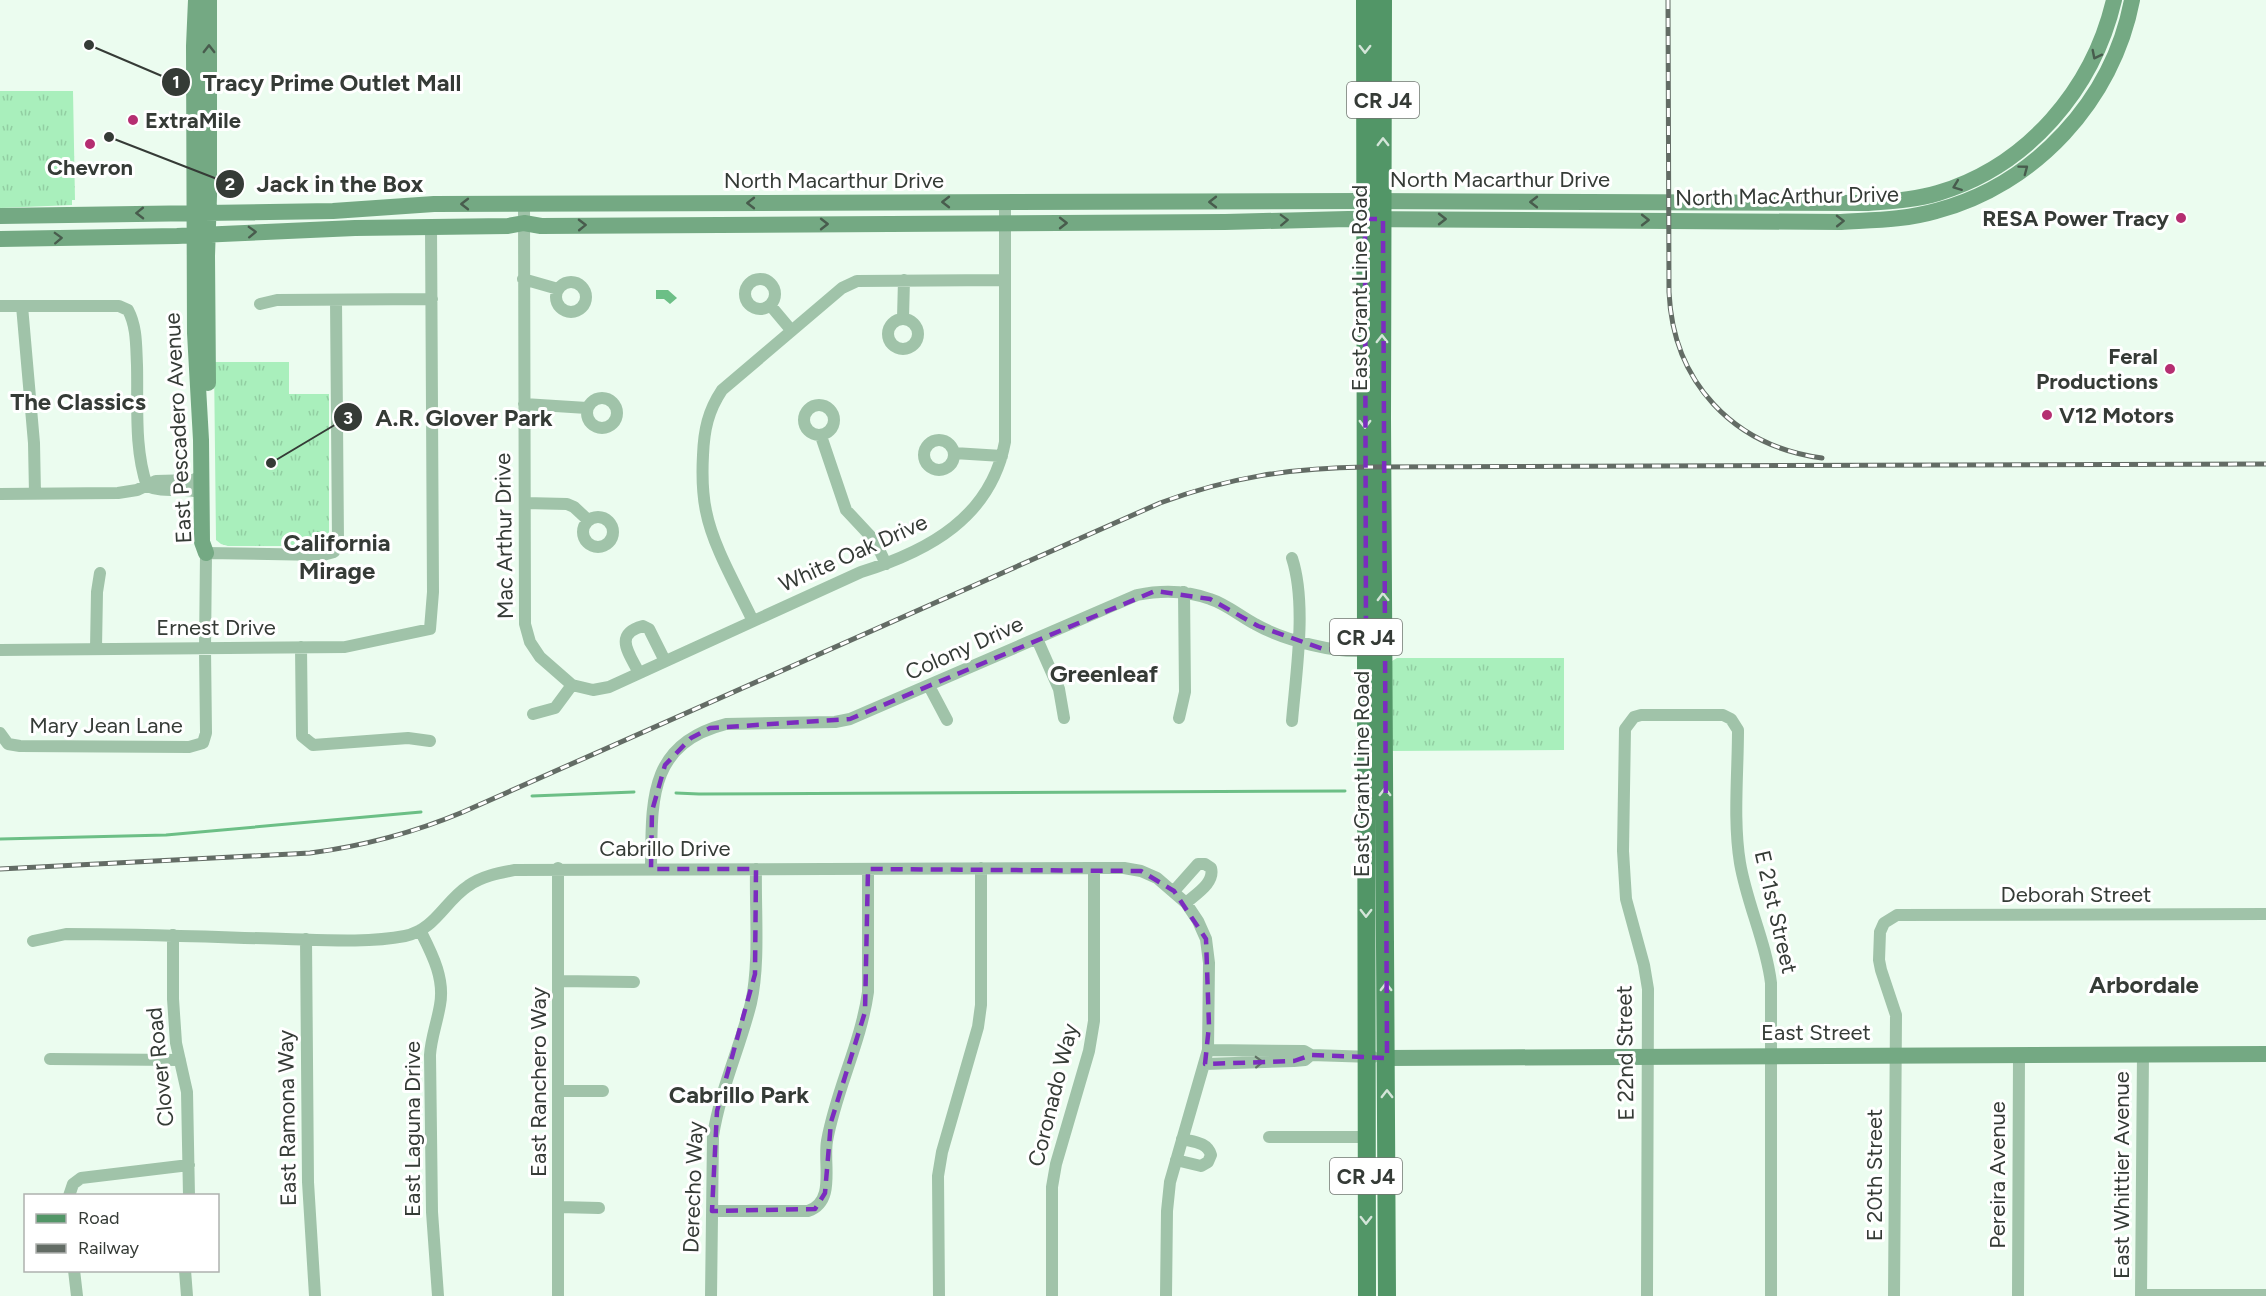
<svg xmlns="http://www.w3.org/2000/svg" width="2266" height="1296" font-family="Figtree,sans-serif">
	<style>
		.grass { fill: url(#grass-tufts) }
		.pitch { fill: #a9efbc }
		.water { fill: #6cbf86 }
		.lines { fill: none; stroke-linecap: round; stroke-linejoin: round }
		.stream { stroke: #6cbf86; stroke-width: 3 }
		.street { stroke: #a0c3a9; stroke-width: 12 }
		.secondary { stroke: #74a983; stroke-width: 16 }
		.primary { stroke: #529667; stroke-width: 18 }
		.rail-casing { stroke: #636c65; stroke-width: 5 }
		.rail { stroke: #fff; stroke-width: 3; stroke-dasharray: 9; stroke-linecap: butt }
		.oneway { stroke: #485c4d }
		.oneway2 { stroke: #d4e5d9 }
		.oneway3 { stroke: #607164 }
		.marked { fill: none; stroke: #7b2cbf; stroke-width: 4.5; stroke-dasharray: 12 8; stroke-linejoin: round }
		.poi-dot { fill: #b52e71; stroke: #fff; stroke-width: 2 }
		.labels { text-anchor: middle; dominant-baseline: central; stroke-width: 6; stroke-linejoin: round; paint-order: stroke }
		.shield { fill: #fff; stroke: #727672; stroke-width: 1.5 }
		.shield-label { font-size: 21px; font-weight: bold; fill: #353b36 }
		.poi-label { font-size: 22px; font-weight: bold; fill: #353b36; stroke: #fff; text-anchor: start }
		.street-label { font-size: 22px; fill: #353b36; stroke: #fff }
		.neighbourhood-label { font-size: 24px; font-weight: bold; fill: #353b36; stroke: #fff }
		.leader { fill: none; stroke: #353b36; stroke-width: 2 }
		.callout-dot { fill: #353b36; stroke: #fff; stroke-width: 2 }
		.mark-label { font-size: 18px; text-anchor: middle; font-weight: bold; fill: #fff }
		.callout-label { font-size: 24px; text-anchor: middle; font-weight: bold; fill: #353b36; stroke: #fff; stroke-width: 6; stroke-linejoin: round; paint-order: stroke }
	</style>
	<defs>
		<pattern id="grass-tufts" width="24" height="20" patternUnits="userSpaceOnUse" patternTransform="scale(1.5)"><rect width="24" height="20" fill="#a9efbc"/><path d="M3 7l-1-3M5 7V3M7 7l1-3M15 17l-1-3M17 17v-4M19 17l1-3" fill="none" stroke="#92cea2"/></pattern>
	</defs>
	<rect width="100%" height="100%" fill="#ebfcef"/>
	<path class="grass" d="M0 91H73L75 200H72V205L0 208Z
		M214 362H289V394H329V533L323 543 316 546H228L221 544 216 540Z
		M1397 658H1564V750L1392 751V661Z"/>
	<path class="pitch" d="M257 449H277V472H257Z"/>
	<path class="water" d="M656 290H668L677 298 670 304 664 299H656Z"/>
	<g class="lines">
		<path class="stream" d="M676 793 699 794 1345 791
			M532 796 634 792
			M0 839 166 835 421 812"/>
		<path class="street" d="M524 204 525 624 530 642 540 657 572 685 593 690 609 687 861 572C929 551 991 517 1005 442V202
			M745 294a15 15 0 1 1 30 0a15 15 0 1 1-30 0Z
			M523 279 558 289
			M556 297a15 15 0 1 1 30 0a15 15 0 1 1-30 0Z
			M260 304 277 300 432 299
			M770 305 791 330
			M0 306H119L128 310C137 327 136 346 137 365 138 405 134 448 147 486
			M22 306 34 443 35 494
			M903 318 904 280
			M888 334a15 15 0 1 1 30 0a15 15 0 1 1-30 0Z
			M587 413a15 15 0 1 1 30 0a15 15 0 1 1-30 0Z
			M524 404 587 408
			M804 420a15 15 0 1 1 30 0a15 15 0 1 1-30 0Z
			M821 436 846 510 875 541 886 564
			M924 455a15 15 0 1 1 30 0a15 15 0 1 1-30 0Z
			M954 453 1002 456
			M147 486C165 494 184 486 201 493
			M0 494 118 493 137 490 156 481 193 480 201 476
			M525 503 567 504 574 507 588 520
			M583 532a15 15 0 1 1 30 0a15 15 0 1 1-30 0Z
			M1292 558C1307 604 1296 673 1292 721
			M753 621C737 587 713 547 706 511 702 492 702 474 703 455 704 430 708 411 722 390L842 288 857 281 1004 280
			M1037 639 1059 689 1064 718
			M301 647 302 736 313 745 408 738 430 741
			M96 648 97 592 100 573
			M0 650 345 647 430 629 433 592 431 226
			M639 673C629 653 613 634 643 626L649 629 665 661
			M929 686 947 720
			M533 714 555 708 572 685
			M1179 718 1185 692 1184 592
			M0 733 8 744 20 746 189 747 203 743 206 733 205 649 206 553 323 555 334 552 338 541 336 300
			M558 868V1296
			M651 869C652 802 647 744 726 724L835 722 850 719 1137 595C1161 590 1186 590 1210 599 1226 604 1240 616 1255 624 1283 640 1339 655 1371 650
			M1174 891 1198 864H1205L1211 868C1215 883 1196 894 1186 903
			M420 930C432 954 445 978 440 1005 437 1023 431 1038 430 1055L432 1212 438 1296
			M173 935V999L176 1043 187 1092 189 1196
			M306 939 308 1182 315 1296
			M33 941 66 934C140 934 213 937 286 939 323 940 368 943 405 936 435 930 445 901 468 886 482 876 499 873 515 870L1094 868H1124L1141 871 1157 878 1186 903 1198 921 1206 939 1209 963 1208 1050 1170 1182 1167 1211 1166 1296
			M558 981 634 982
			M1208 1050 1304 1051 1311 1055 1373 1057
			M50 1059 180 1060
			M1205 1064 1294 1061 1305 1060 1311 1055
			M559 1091H603
			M1269 1137H1366
			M1176 1160 1201 1166 1208 1162 1211 1155C1207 1142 1194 1142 1182 1139
			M69 1196 73 1184 81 1178 189 1165
			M559 1207 599 1208
			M712 1211H808C836 1202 823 1164 827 1141 836 1090 861 1043 868 992V869
			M74 1270 77 1296
			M185 1270 187 1296
			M2141 1295H2266
			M711 1296 713 1136C720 1090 740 1048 751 1003 760 963 755 910 756 869
			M939 1296 938 1176 942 1152 978 1027 981 1005V868
			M1052 1296V1187L1056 1164 1089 1051 1094 1021V868
			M1647 1296 1648 989 1644 965 1626 899 1623 851 1625 729 1634 717 1641 715H1723L1731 719 1738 730C1738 774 1733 820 1740 863 1747 904 1766 942 1771 983V1296
			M1894 1296 1896 1015 1881 970 1879 960 1880 932 1884 923 1897 915 2266 914
			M2018 1296 2019 1054
			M2141 1296 2143 1053"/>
		<path class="secondary" d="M196 0 194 46 195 333 201 440 202 542 206 553
			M0 216 333 211 434 204 1365 201 1866 203C1890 201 1915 200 1938 193 2028 166 2093 89 2114 0
			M0 239 177 236 355 228 508 226 524 223 541 226 1225 222 1348 219 1841 222C1873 220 1905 220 1936 211 2035 185 2113 100 2132 0
			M208 383 207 256 209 196V0
			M1387 1058 2266 1054"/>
		<path class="primary" d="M1365 0 1367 1296
			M1383 0 1382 418 1387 1296"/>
		<defs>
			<path id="rail" d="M1668 0 1669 292C1673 382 1733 446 1822 458
				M0 869 310 853C363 846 413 833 463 812L1160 503C1230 477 1291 468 1365 467L2266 464"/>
		</defs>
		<use href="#rail" class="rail-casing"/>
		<use href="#rail" class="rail"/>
	</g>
	<defs><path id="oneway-chevron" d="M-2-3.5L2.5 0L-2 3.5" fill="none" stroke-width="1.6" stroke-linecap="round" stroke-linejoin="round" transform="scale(1.5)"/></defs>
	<g class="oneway">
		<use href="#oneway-chevron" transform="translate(209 49) rotate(-90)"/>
		<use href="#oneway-chevron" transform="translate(2096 55) rotate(117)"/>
		<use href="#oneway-chevron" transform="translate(2024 169) rotate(-37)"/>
		<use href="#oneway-chevron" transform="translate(1957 186) rotate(159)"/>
		<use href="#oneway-chevron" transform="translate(946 202) rotate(180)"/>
		<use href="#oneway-chevron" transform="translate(1213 202) rotate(-180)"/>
		<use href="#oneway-chevron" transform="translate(1534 202) rotate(-180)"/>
		<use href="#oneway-chevron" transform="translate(751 203) rotate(180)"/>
		<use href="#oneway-chevron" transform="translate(465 204) rotate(180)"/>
		<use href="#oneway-chevron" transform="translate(140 213) rotate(179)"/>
		<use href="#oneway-chevron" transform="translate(1442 219)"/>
		<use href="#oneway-chevron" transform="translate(1284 220) rotate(-2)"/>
		<use href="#oneway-chevron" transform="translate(1645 220)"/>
		<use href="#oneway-chevron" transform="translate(1840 221) rotate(-1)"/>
		<use href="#oneway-chevron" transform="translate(1063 223)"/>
		<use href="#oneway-chevron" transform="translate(824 224)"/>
		<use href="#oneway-chevron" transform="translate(582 225) rotate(-1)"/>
		<use href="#oneway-chevron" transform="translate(252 232) rotate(-2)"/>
		<use href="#oneway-chevron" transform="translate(58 238) rotate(-2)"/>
	</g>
	<g class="oneway2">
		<use href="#oneway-chevron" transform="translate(1365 49) rotate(90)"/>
		<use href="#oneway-chevron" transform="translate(1383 142) rotate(-90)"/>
		<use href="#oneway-chevron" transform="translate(1382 339) rotate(-90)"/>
		<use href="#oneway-chevron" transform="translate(1365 424) rotate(90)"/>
		<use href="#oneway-chevron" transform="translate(1383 597) rotate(-91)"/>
		<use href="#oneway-chevron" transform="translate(1385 792) rotate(-90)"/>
		<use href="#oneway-chevron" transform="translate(1366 913) rotate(90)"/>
		<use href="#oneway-chevron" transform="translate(1386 987) rotate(-90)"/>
		<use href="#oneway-chevron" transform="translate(1387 1094) rotate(-90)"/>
		<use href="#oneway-chevron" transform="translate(1366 1220) rotate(90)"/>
	</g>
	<use class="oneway3" href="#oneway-chevron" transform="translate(1259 1062) rotate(-2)"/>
	<path class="marked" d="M1365 219H1383L1387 1058 1311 1055 1294 1061 1205 1064 1209 1026 1206 939 1174 891 1141 871 868 869 865 1012 831 1122 825 1193 815 1209 712 1211 717 1111 755 974 756 869H651L652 811 665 765 691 738 710 728 850 719 1155 591 1210 599 1258 626 1323 649 1366 651Z"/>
	<g class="poi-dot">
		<circle cx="133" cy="120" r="6"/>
		<circle cx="90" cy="144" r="6"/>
		<circle cx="2181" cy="218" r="6"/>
		<circle cx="2170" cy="369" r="6"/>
		<circle cx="2047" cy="415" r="6"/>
	</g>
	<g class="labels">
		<g class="shield">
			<rect x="1347" y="82" width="72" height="36" rx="4.5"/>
			<rect x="1330" y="619" width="72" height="36" rx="4.5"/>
			<rect x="1330" y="1158" width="72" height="36" rx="4.5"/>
		</g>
		<g class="shield-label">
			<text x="1383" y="100">CR J4</text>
			<text x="1366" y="637">CR J4</text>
			<text x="1366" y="1176">CR J4</text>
		</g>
		<g class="poi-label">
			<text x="145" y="120">ExtraMile</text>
			<text x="90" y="167" text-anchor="middle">Chevron</text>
			<text x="2169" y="218" text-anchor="end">RESA Power Tracy</text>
			<text x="2158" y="356" text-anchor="end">Feral<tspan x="2158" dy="25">Productions</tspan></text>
			<text x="2059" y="415">V12 Motors</text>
		</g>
		<g class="street-label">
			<text x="1500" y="179">North Macarthur Drive</text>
			<text x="834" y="180">North Macarthur Drive</text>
			<text transform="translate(1787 196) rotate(-1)">North MacArthur Drive</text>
			<text transform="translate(1359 288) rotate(-90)">East Grant Line Road</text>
			<text transform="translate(178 428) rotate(-93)">East Pescadero Avenue</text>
			<text transform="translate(504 536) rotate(-91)">Mac Arthur Drive</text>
			<text transform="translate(853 553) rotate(-24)">White Oak Drive</text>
			<text x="216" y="627">Ernest Drive</text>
			<text transform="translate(964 648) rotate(-24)">Colony Drive</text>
			<text x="106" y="725">Mary Jean Lane</text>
			<text transform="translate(1361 774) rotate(-90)">East Grant Line Road</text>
			<text x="665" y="848">Cabrillo Drive</text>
			<text x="2076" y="894">Deborah Street</text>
			<text transform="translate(1776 912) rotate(77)">E 21st Street</text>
			<text x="1816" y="1032">East Street</text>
			<text transform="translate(1625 1053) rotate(-91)">E 22nd Street</text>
			<text transform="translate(160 1067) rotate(-96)">Clover Road</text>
			<text transform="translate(538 1082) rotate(-90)">East Ranchero Way</text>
			<text transform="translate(1053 1095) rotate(-76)">Coronado Way</text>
			<text transform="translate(287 1118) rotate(-91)">East Ramona Way</text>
			<text transform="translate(412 1129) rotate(-90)">East Laguna Drive</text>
			<text transform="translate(1874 1175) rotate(-90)">E 20th Street</text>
			<text transform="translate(1997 1175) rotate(-90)">Pereira Avenue</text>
			<text transform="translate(2121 1175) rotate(-90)">East Whittier Avenue</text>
			<text transform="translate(693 1187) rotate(-88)">Derecho Way</text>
		</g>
		<g class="neighbourhood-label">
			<text x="78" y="401">The Classics</text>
			<text x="337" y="542">California<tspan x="337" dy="28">Mirage</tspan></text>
			<text x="1104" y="673">Greenleaf</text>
			<text x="2144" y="984">Arbordale</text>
			<text x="739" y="1094">Cabrillo Park</text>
		</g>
	</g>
	<path class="leader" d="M89 45L176 82M109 137L230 184M271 463L348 417"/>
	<g class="callout-dot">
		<circle cx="89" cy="45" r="6"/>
		<circle cx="109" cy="137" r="6"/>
		<circle cx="271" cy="463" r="6"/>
		<circle cx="176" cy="82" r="15"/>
		<circle cx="230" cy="184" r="15"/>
		<circle cx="348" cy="417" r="15"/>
	</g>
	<g class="mark-label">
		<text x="176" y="88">1</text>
		<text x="230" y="190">2</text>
		<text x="348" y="424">3</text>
	</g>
	<g class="callout-label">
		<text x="332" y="91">Tracy Prime Outlet Mall</text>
		<text x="340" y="192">Jack in the Box</text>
		<text x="464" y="426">A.R. Glover Park</text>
	</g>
	<rect x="24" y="1194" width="195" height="78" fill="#ffffff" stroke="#aeb1af" stroke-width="1.5"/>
	<rect x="36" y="1214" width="30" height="9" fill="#529667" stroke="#aeb1af" stroke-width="1.5"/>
	<text x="78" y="1224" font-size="18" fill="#353b36">Road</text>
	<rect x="36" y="1244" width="30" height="9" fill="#636c65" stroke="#aeb1af" stroke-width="1.5"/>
	<text x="78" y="1254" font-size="18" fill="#353b36">Railway</text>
</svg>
